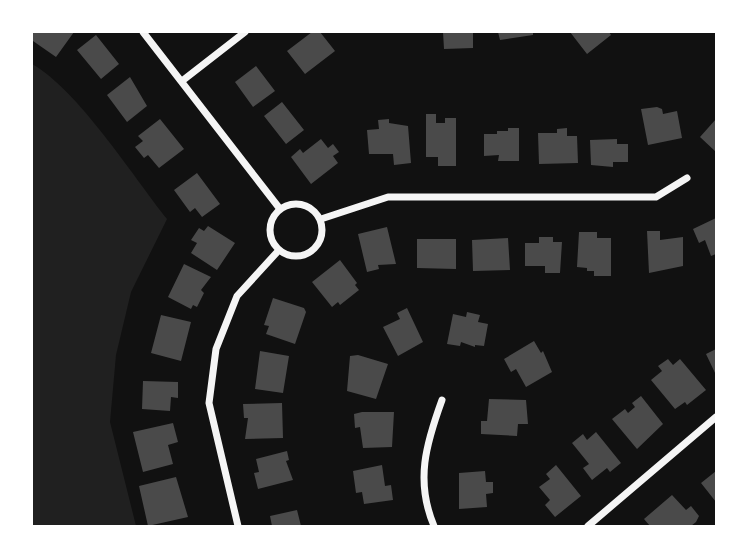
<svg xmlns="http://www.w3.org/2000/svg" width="748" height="558" font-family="'Varela Round',sans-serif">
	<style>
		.green { fill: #202020 }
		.building { fill: #4a4a4a }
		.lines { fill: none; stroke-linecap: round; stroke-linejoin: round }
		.minor { stroke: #f5f5f5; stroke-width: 7 }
	</style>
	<rect width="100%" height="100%" fill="#111"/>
	<path class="green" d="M32 64C78 90 132 175 167 219L131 292 116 355 110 422 136 526H32Z"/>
	<path class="building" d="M32 32H74L56 57 33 41Z
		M312 32H320L335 51 305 74 287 51Z
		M443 32H473V48L444 49Z
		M498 32H533V35L500 40Z
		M570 32H609L611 35 587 54Z
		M96 35 119 64 101 79 77 50Z
		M256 66 275 91 253 107 235 82Z
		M130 77 147 106 127 122 107 95Z
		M282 102 304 130 286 144 264 116Z
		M657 107 662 109 663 114 677 111 682 138 648 145 641 109Z
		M426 114H436V123H445V118H456V166H438V157H426Z
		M160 119 184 149 159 168 148 155 144 158 135 147 143 141 138 136Z
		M389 119V123L408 126 411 163 394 165 393 154H369L367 130 379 129 378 120Z
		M716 119V152L700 137Z
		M508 128H519V161H498L499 155 484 156V134H497V131H508Z
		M567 128V136H577L578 163 539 164 538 133H557V129Z
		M321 139 328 148 333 144 339 152 333 156 338 163 311 184 291 157 300 149 303 153Z
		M617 139V144H628V162H613V167L591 165 590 140Z
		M197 173 220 204 202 217 195 208 190 212 174 190Z
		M716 218V254L711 256 705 240 699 243 693 229Z
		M208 226 235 243 217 270 191 253 197 243 191 240 199 228 204 231Z
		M387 227 396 264 378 265 379 269 367 272 358 234Z
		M647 231H660V240L683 237V266L649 273Z
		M579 232H597V238H611V276H594V271H587V268L577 267Z
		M539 237H553V242H562L560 273H545V266H525V243H539Z
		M508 238 510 270 473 271 472 240Z
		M417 239H456V269L417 268Z
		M340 260 357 283 355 285 359 290 340 305 338 302 332 307 312 282Z
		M184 264 211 277 201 290 204 293 197 307 193 305 191 309 168 297Z
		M273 298 304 308 306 312 295 344 266 334 269 326 264 325Z
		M407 308 423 342 398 356 383 327 400 319 397 313Z
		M467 312 480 315 478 322 488 324 484 346 475 345V347L461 342 460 346 447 344 453 314 466 317Z
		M161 315 191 322 181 361 151 353Z
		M534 341 541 353 543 351 552 372 526 387 516 369 511 372 504 359Z
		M716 349V375L706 354Z
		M260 351 289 356 283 393 255 389Z
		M358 355 388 364 376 399 347 391 350 356Z
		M668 359 673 365 680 359 706 390 687 405 685 402 675 409 651 380 662 371 658 366Z
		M143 381 178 382V398L171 397 170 411 142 409Z
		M641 396 663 424 637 449 612 419 625 409 628 413 635 407 632 403Z
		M489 399 526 400 528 424H518L517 436 481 434V421H487Z
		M282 403 283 438 245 439 248 418H244L243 404Z
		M362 412H394L392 447 363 448 360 427 355 428 354 414Z
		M173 423 178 442 168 445 173 464 143 472 133 432Z
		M596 432 621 463 610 472 607 468 592 480 583 468 589 464 572 443 583 434 587 440Z
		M287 451 289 460 286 461 293 480 258 489 254 473 259 472 256 459Z
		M382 465 385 486 391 485 393 500 364 504 362 492 356 493 353 471Z
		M556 465 581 496 555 517 545 505 550 500 539 487 550 479 546 474Z
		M485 471 486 482H493V493L486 494 487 507 459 509V473Z
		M716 471V502L701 483Z
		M176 477 188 517 148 526 139 486Z
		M672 495 686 510 691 506 699 516 696 522 691 526H650L644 519Z
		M297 510 301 526H272L270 516Z"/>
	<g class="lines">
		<path class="minor" d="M143 32 280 209
			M182 81 245 32
			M270 230a26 26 0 1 1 52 0a26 26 0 1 1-52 0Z
			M321 219 388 197H656L687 178
			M238 526 209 403 216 349 237 296 279 250
			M434 526C415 481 426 444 442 400
			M588 526 716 417"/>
	</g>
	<rect width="748" height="558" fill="none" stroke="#ffffff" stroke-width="66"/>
</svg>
